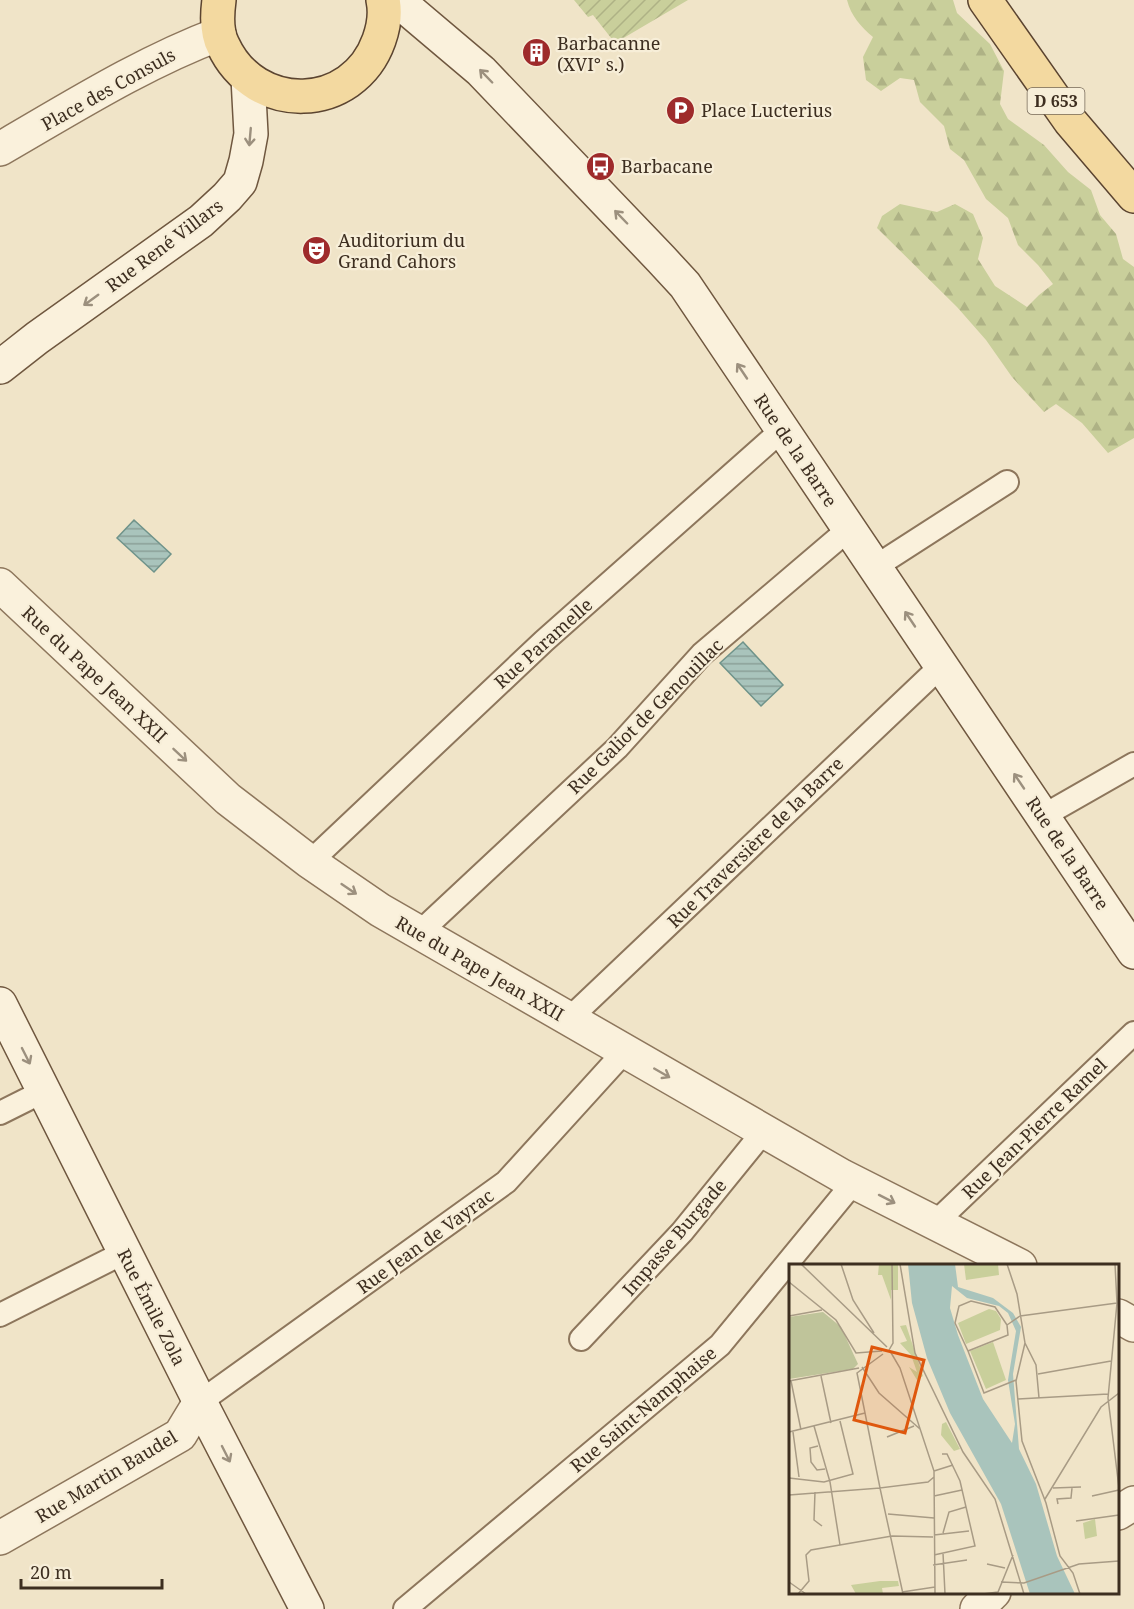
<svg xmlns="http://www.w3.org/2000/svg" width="1134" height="1609" font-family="'Noto Serif',serif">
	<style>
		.forest { fill: url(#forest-firs) }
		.garden { fill: url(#garden-furrows) }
		.water { fill: url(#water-rules); stroke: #6f938a; stroke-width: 1.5 }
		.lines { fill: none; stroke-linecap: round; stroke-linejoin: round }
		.lane-casing { stroke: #8d765c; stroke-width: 26 }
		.street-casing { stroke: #8d765c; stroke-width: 36 }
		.secondary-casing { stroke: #6f573f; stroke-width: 36 }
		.primary-casing { stroke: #5b4430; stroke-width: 36 }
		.lane { stroke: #faf1dc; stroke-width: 22 }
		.street { stroke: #faf1dc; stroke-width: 33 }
		.secondary { stroke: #faf1dc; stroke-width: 33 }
		.primary { stroke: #f3d9a0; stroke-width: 33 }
		.oneway { stroke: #9c907e }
		.labels { text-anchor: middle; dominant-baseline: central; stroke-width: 4.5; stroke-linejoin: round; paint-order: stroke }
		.shield { fill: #f7eed8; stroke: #756857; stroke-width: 1.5 }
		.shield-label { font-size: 16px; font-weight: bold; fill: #3d2e20 }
		.poi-label { font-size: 18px; fill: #3d2e20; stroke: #f7eed8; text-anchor: start }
		.street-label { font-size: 18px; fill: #3d2e20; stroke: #f7eed8 }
		.inset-road { fill: none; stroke: #a89b85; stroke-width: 1.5 }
		.view { fill: #df570d; fill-opacity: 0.15; stroke: #df570d; stroke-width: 3 }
		.inset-edge { fill: none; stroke: #3d2e20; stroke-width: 3 }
	</style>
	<defs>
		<pattern id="forest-firs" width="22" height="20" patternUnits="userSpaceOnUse" patternTransform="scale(1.5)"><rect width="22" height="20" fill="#c9cf9b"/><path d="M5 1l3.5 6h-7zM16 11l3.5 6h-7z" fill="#aeb285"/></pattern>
		<pattern id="garden-furrows" width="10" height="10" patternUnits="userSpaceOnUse" patternTransform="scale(1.5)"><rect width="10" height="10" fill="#c9cf9b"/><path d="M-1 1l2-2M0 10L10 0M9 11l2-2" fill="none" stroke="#aeb285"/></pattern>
		<pattern id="water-rules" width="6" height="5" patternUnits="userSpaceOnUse" patternTransform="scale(1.5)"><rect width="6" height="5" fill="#a9c4bc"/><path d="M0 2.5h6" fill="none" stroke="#8ba098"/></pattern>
	</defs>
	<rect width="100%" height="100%" fill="#f0e4c8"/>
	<path class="forest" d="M847 0H953L957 13 990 44 1004 71 1000 104 1008 119 1044 145 1068 172 1091 190 1100 215 1116 234 1123 259 1134 267V438L1108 453 1082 423 1056 404 1044 412 1012 377 986 340 957 307 877 228 882 216 900 204 937 212 955 204 973 214 983 238 978 259 995 286 1027 307 1039 295 1053 284 1038 265 1018 245 1008 218 986 199 964 160 950 149 944 126 920 102 914 80 900 78 881 91 866 80 863 57 873 37C861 27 851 16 847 0Z"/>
	<path class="garden" d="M574 0H688L615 43 593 15 588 17Z"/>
	<path class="water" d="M134 520 171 554 154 572 117 538Z
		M743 642 783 685 761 706 720 663Z"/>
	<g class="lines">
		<defs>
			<path id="lane" d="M875 567 1007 482
				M1043 816 1134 764
				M310 862 544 641 782 430
				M419 933 617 748 702 654 849 529
				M569 1019 941 666
				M0 1113 44 1091
				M935 1223 1134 1033
				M0 1315 125 1252
				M581 1339 682 1232 764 1131
				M200 1402 506 1182 625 1051
				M405 1609 720 1345 854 1182"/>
			<path id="street" d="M0 149C71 108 142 63 219 34
				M0 585 228 799 310 862 380 910 842 1176 1020 1266
				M1118 1316 1134 1325
				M1118 1513 1134 1503
				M0 1538 180 1435 200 1402
				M977 1609 994 1592"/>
			<path id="secondary" d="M397 0 481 71 661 259 685 285 1134 952
				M0 367 37 338 201 221 227 197 240 182 246 161 251 134 248 78
				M0 1004 200 1402 307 1609"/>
			<path id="primary" d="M219 0C217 15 216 32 223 45 255 115 353 113 379 40 384 26 386 14 383 0
				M985 0 1070 121 1134 196"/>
		</defs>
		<use href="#lane" class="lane-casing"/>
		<use href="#street" class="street-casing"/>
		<use href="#secondary" class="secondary-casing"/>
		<use href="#primary" class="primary-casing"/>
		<use href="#lane" class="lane"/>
		<use href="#street" class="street"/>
		<use href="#secondary" class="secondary"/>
		<use href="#primary" class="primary"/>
	</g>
	<defs><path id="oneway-shaft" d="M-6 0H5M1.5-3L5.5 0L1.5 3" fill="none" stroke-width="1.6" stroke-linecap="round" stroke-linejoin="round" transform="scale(1.5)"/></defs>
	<g class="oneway">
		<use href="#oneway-shaft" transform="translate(486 76) rotate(-134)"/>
		<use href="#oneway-shaft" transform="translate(250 137) rotate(95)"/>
		<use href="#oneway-shaft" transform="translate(621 217) rotate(-134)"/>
		<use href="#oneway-shaft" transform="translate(91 300) rotate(144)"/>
		<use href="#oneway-shaft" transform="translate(742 371) rotate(-124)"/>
		<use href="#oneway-shaft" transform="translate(910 619) rotate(-124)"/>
		<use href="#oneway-shaft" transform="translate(180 755) rotate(43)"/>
		<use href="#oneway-shaft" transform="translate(1019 781) rotate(-124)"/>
		<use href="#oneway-shaft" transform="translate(349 889) rotate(34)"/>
		<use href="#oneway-shaft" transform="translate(26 1056) rotate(63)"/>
		<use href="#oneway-shaft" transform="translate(662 1073) rotate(30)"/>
		<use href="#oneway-shaft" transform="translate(887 1199) rotate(27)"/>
		<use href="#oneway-shaft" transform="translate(226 1454) rotate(63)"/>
	</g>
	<defs>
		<symbol id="building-disc" viewBox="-11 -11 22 22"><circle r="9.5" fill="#9e2a2b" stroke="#f7eed8"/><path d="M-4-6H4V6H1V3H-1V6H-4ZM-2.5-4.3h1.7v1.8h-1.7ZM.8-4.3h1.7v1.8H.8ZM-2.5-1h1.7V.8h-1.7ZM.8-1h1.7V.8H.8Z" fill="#fff"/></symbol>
		<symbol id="parking-disc" viewBox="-11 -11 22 22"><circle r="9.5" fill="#9e2a2b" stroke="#f7eed8"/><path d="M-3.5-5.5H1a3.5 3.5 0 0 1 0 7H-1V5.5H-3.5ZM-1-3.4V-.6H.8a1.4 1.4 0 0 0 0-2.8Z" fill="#fff"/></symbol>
		<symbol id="bus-disc" viewBox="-11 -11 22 22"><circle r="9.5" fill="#9e2a2b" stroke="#f7eed8"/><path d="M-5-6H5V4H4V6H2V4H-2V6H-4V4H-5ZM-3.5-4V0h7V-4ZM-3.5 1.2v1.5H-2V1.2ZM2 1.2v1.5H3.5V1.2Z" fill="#fff"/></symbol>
		<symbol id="theatre-disc" viewBox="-11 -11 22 22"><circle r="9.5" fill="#9e2a2b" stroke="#f7eed8"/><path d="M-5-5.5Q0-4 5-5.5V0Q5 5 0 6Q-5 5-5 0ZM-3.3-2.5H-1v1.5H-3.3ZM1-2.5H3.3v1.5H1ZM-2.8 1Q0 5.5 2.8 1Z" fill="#fff"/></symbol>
	</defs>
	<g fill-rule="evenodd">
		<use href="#building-disc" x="520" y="36" width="33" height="33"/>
		<use href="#parking-disc" x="664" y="94" width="33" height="33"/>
		<use href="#bus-disc" x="584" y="150" width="33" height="33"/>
		<use href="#theatre-disc" x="300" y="234" width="33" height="33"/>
	</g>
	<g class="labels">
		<rect class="shield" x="1027.5" y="88" width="57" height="26" rx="4.5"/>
		<g class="shield-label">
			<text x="1056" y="101">D 653</text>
		</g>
		<g class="poi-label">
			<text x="557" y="43">Barbacanne<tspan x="557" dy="21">(XVI° s.)</tspan></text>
			<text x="701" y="110">Place Lucterius</text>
			<text x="621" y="166">Barbacane</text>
			<text x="338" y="240">Auditorium du<tspan x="338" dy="21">Grand Cahors</tspan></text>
		</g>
		<g class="street-label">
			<text transform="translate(108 89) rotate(-29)">Place des Consuls</text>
			<text transform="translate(164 245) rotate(-37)">Rue René Villars</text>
			<text transform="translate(796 450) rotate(56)">Rue de la Barre</text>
			<text transform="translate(543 643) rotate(-42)">Rue Paramelle</text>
			<text transform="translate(95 674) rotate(43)">Rue du Pape Jean XXII</text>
			<text transform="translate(645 716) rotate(-45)">Rue Galiot de Genouillac</text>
			<text transform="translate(755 842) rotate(-44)">Rue Traversière de la Barre</text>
			<text transform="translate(1068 853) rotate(56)">Rue de la Barre</text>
			<text transform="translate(480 968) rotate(30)">Rue du Pape Jean XXII</text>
			<text transform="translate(1034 1128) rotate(-44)">Rue Jean-Pierre Ramel</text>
			<text transform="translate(674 1237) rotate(-49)">Impasse Burgade</text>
			<text transform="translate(425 1241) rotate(-36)">Rue Jean de Vayrac</text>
			<text transform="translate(152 1307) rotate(63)">Rue Émile Zola</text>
			<text transform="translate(643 1409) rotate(-40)">Rue Saint-Namphaise</text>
			<text transform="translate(106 1476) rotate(-31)">Rue Martin Baudel</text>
		</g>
	</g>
	<g transform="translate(789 1264)">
		<rect width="330" height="330" fill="#f0e4c8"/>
		<path d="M306 255 308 272 296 275 294 259Z" fill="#c9cf9b"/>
		<path d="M90 0H109V26H102V36L93 11H89ZM117 61 134 112 128 116 120 103 128 108 122 91 111 79 118 77 111 62Z" fill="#c9cf9b"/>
		<path d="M34 48 52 63 69 100 64 105 0 115V53Z" fill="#bfc49a"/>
		<path d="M175 0H209L210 11 177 16ZM200 45 207 47 212 55 211 66 177 80 169 59ZM204 78 217 116 197 125 181 87ZM157 158 171 185 165 187 152 171 153 160ZM91 317H109L110 322 93 324 94 330H67L62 321Z" fill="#c9cf9b"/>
		<path d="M119 0H166L169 23 204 34 224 49 232 63 224 110 230 185 247 220 268 292 286 330H241L212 240 161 149 138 94 123 39ZM163 22 178 34 210 42 219 49 227 67 219 116 226 160 223 179 194 135 169 71 161 44Z" fill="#a9c4bc" fill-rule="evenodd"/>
		<path class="inset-road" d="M12 0 98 83M52 0 64 36 85 69M111 0 126 89 174 188 206 235 235 330M218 0 228 30 236 79 247 101 250 134M326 0 328 39 319 134 330 224M0 18 47 56 67 89 93 87M0 52 33 46M231 52 328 39M236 79 227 117 233 177 257 239 271 292 284 309 291 330M100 86 104 79 103 0M101 87 111 104 145 207 146 330M179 87 166 59 170 42 182 37 206 43 218 61M94 90 68 109 91 224 139 218 145 213M73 103 90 129 131 165M249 110 322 97M32 112 42 159M227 116 195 129 179 87 219 71 218 61 231 52M0 117 70 104M2 117 12 166M229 135 319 130M25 162 41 218 51 281M0 168 76 149M4 168 10 213M98 173 125 162M29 182 21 184 22 198 28 206 36 205M145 207 164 201M0 214 35 218 64 210 51 157M264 224 292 223M26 228 25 256 33 262M0 231 91 224 114 330M145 232 173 226M303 232 330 226M256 235 312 143 330 129M269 240 268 235 282 234 283 224M99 250 145 254M287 257 330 251M154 269 160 248 177 243M145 271 180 267M154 289 156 330M145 291 186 282 171 217 158 190H153M198 300 216 304M144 301 178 296M0 318 17 330M212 318 235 319 290 300 330 297M113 328 146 323M9 330 20 317 17 291 22 286 103 272 144 273M194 330 209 328 224 291"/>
		<path class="view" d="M83 83 135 96 116 169 65 156Z"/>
		<rect width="330" height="330" class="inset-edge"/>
	</g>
	<path d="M21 1579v9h141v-9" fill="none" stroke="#3d2e20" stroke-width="3"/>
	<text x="30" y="1579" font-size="18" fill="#3d2e20" stroke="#f7eed8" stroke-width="4.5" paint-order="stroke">20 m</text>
</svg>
